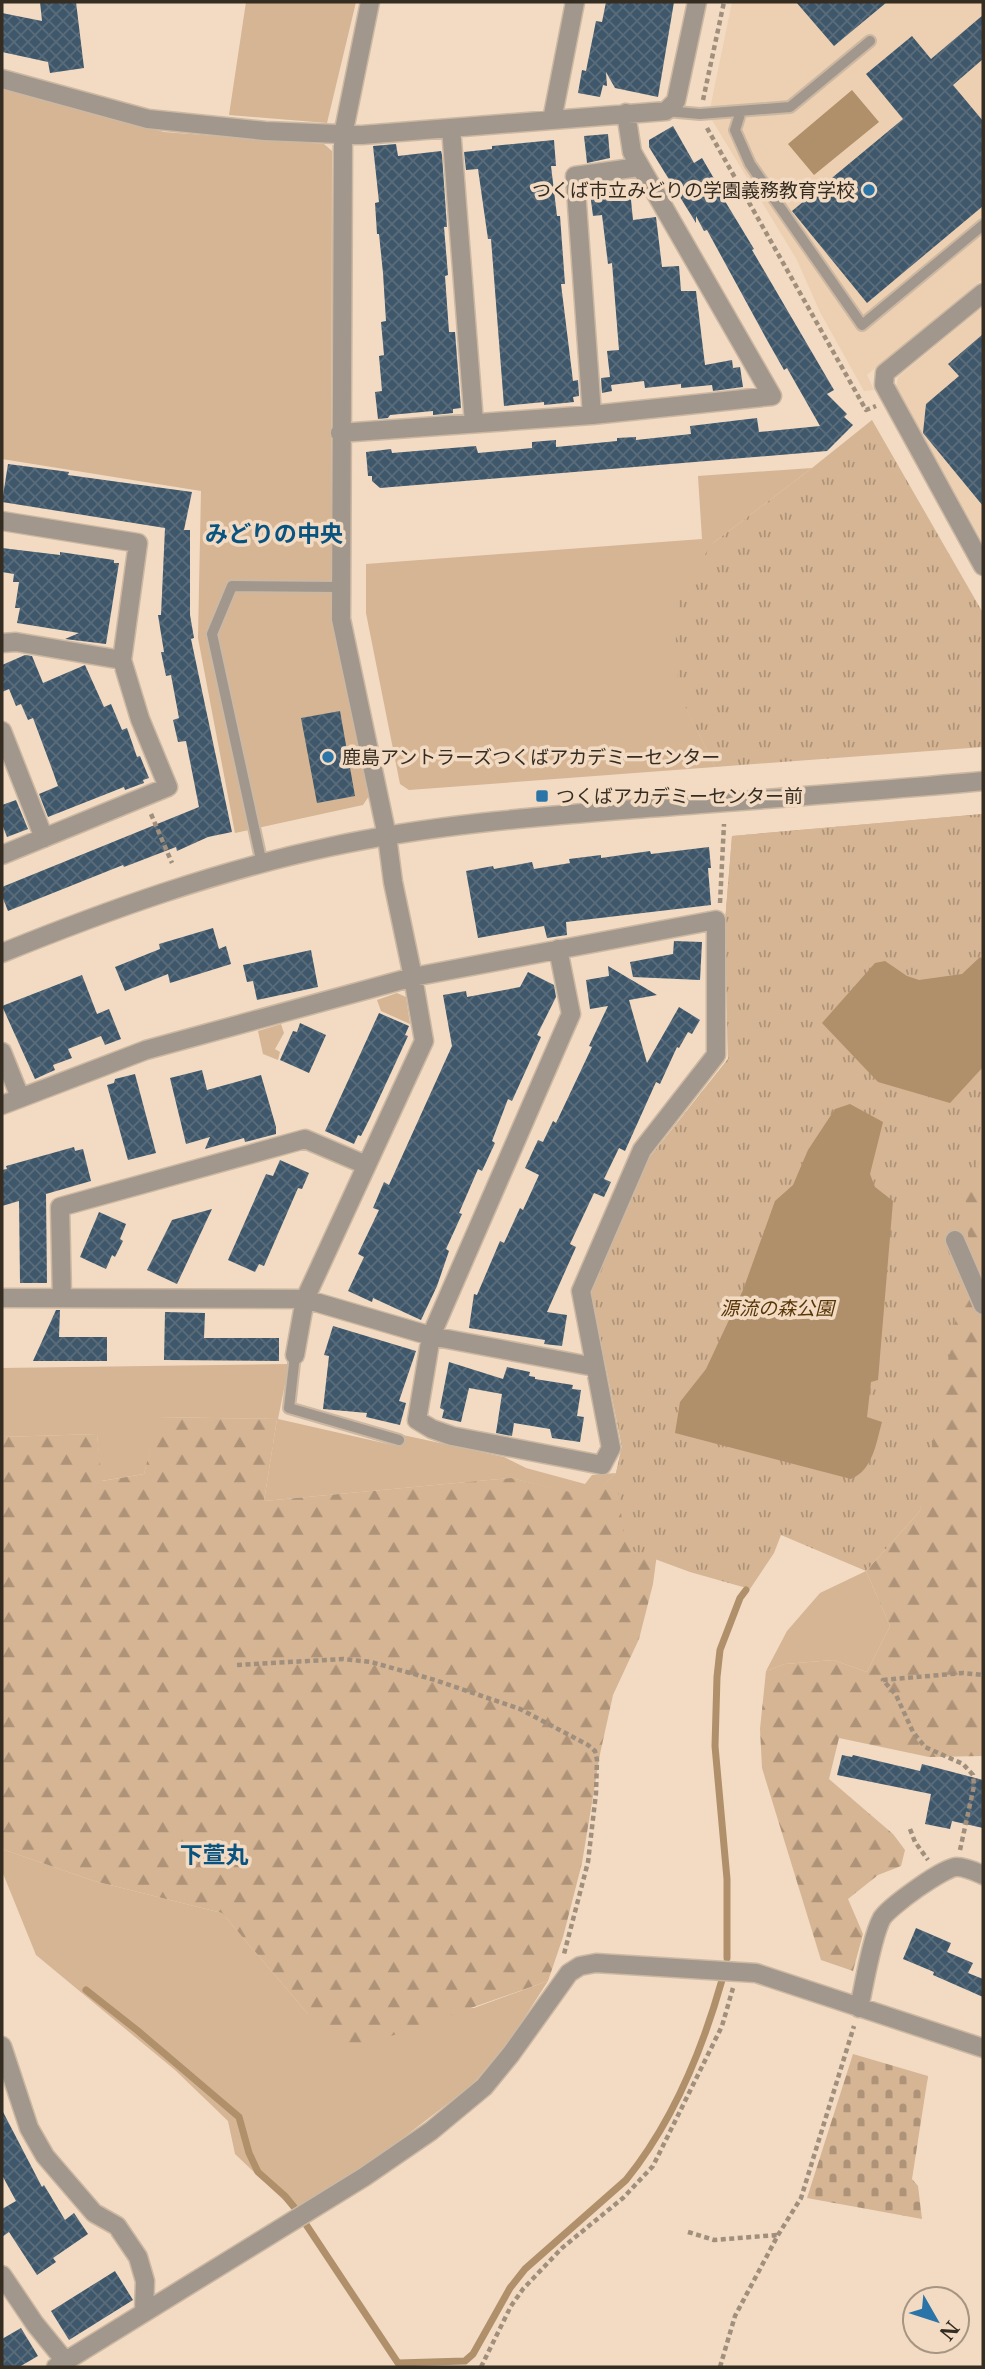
<svg xmlns="http://www.w3.org/2000/svg" width="985" height="2369" font-family="'Libre Baskerville','Noto Sans JP',serif">
	<style>
		.built { fill: #edcfb1 }
		.grass { fill: #d5b593 }
		.forest { fill: url(#forest-firs) }
		.cemetery { fill: url(#cemetery-stones) }
		.park { fill: url(#park-tufts) }
		.water { fill: #b08f6b }
		.lines { fill: none; stroke-linecap: round; stroke-linejoin: round }
		.stream { stroke: #b08f6b; stroke-width: 7 }
		.building { fill: url(#building-cross-hatch) }
		.service-casing { stroke: #ccb8a2; stroke-width: 14 }
		.minor-casing { stroke: #ccb8a2; stroke-width: 21 }
		.tertiary-casing { stroke: #ccb8a2; stroke-width: 21 }
		.path { stroke: #a08f7d; stroke-width: 4.5; stroke-dasharray: 5 3.5; stroke-linecap: butt }
		.service { stroke: #a1978d; stroke-width: 10 }
		.minor { stroke: #a1978d; stroke-width: 18 }
		.tertiary { stroke: #a1978d; stroke-width: 18 }
		.poi-dot { fill: #2b74a8; stroke: #f2dbc2; stroke-width: 2.5 }
		.labels { text-anchor: middle; dominant-baseline: central; stroke-width: 7; stroke-linejoin: round; paint-order: stroke }
		.poi-label { font-size: 19px; fill: #352c22; stroke: #f2dbc2; text-anchor: start }
		.park-label { font-size: 19px; font-style: italic; fill: #583607; stroke: #f2dbc2 }
		.quarter-label { font-size: 23px; font-weight: bold; fill: #085380; stroke: #f2dbc2 }
	</style>
	<defs>
		<pattern id="forest-firs" width="22" height="20" patternUnits="userSpaceOnUse" patternTransform="scale(1.75)"><rect width="22" height="20" fill="#d5b593"/><path d="M5 1l3.5 6h-7zM16 11l3.5 6h-7z" fill="#ae9378"/></pattern>
		<pattern id="cemetery-stones" width="16" height="16" patternUnits="userSpaceOnUse" patternTransform="scale(1.75)"><rect width="16" height="16" fill="#d5b593"/><path d="M2 7V4a2 2 0 0 1 4 0v3zM10 15v-3a2 2 0 0 1 4 0v3z" fill="#ae9378"/></pattern>
		<pattern id="park-tufts" width="24" height="20" patternUnits="userSpaceOnUse" patternTransform="scale(1.75)"><rect width="24" height="20" fill="#d5b593"/><path d="M3 7l-1-3M5 7V3M7 7l1-3M15 17l-1-3M17 17v-4M19 17l1-3" fill="none" stroke="#ae9378"/></pattern>
		<pattern id="building-cross-hatch" width="8" height="8" patternUnits="userSpaceOnUse" patternTransform="scale(1.75)"><rect width="8" height="8" fill="#3f576a"/><path d="M0 0l8 8M0 8l8-8" fill="none" stroke="#596c7b"/></pattern>
	</defs>
	<rect width="100%" height="100%" fill="#f2dbc2"/>
	<path class="built" d="M732 2H983V279L867 375 874 390 864 391 820 312 797 260 712 120 710 109Z
		M983 307V543L896 387 898 377Z"/>
	<path class="grass" d="M246 2H356L327 123 229 115Z
		M2 89 164 132 324 144 332 151 331 612 369 796 363 805 235 833 198 638 201 491 2 459Z
		M812 468 713 543 680 695 715 767 409 790 400 784 366 613V564L702 539 698 476Z
		M397 993 406 997 410 1024 381 1011 377 1000Z
		M281 1024 284 1033 275 1049 280 1052 278 1060 263 1054 258 1031Z
		M289 1364 278 1419 401 1447 403 1435 504 1457 526 1468 585 1484 592 1475 616 1473 591 1498 511 1478 264 1501 277 1419 159 1417 144 1474 101 1481 97 1434 2 1437V1368Z
		M866 1571 890 1626 867 1672 833 1660 785 1664 766 1671 787 1631 820 1593Z
		M2 1849 94 1881 222 1913 308 2014 474 2008 548 1981 512 2037 472 2085 365 2167 294 2210 235 2154 228 2121 175 2070 36 1955 2 1871Z"/>
	<path class="forest" d="M983 814 666 1486 653 1584 639 1639 613 1695 600 1754 582 1863 563 1937 548 1981 354 2049 308 2014 222 1913 94 1881 2 1849V1437L97 1434 102 1481 144 1474 158 1417 277 1419 264 1501 511 1478 591 1497 616 1473 622 1447 591 1291 650 1157 728 1059 725 922 732 836Z
		M983 1067V1756L929 1757 839 1738 829 1779 893 1834 905 1850 901 1866 878 1875 848 1899 863 1934 853 1971 821 1960 762 1768 760 1729 766 1671 785 1664 833 1660 867 1672 890 1626 866 1571 920 1511 960 1123Z"/>
	<path class="cemetery" d="M853 2054 928 2076 912 2179 918 2186 922 2219 807 2198Z"/>
	<path class="park" d="M872 420 983 613V747L715 767 680 696 675 652 679 592 713 543 812 468Z
		M983 814V1154L965 1193 969 1248 920 1511 866 1571 781 1535 774 1553 750 1589 690 1572 633 1551 624 1536 616 1473 622 1446 591 1291 650 1157 728 1059 725 922 732 836Z"/>
	<path class="water" d="M852 90 879 122 814 175 788 144Z
		M980 957 983 959V1067L950 1103 878 1082 822 1023 875 963 885 961 907 976 919 980 962 974Z
		M850 1104 883 1122 870 1174 875 1187 893 1201 878 1380 871 1382 867 1417 882 1422C876 1443 873 1470 851 1479L675 1433 680 1402 706 1369 743 1290 775 1201 793 1185 808 1150 835 1109Z"/>
	<g class="lines">
		<path class="stream" d="M727 1958V1879L715 1746 717 1677 720 1650 740 1598 746 1590
			M86 1990 138 2031 239 2117 249 2153 258 2172 285 2196 294 2207
			M305 2223 398 2363 465 2361 473 2354 510 2288 525 2269 626 2180C673 2122 702 2051 722 1980"/>
	</g>
	<path class="building" d="M40 2H76L84 68 50 73 48 62 2 52V13L42 21Z
		M606 2H674L658 97 615 88 606 72 607 86 603 85 600 97 578 93 582 70 586 71 596 21 602 22Z
		M796 2H887L834 46Z
		M983 15V59L953 85 983 121V206L867 303 792 211 903 119 866 74 912 36 931 59Z
		M673 126 694 163 702 158 716 182 714 183 754 249 752 250 834 390 827 394 847 414 844 417 853 425 827 451 380 488 372 481V476H368L366 452 391 449 392 453 476 446 478 453 532 448V442L556 440V447L617 441V438L636 437V440L691 434 690 426 757 418 759 432 820 426 787 368 784 370 767 340 707 230 704 231 696 216V223L649 147V140Z
		M608 134 610 158 587 163 584 136Z
		M554 140 556 166H551L557 216H560L565 284H561L573 381 578 380 579 396 573 397 574 402 544 405V402L504 406 491 239H488L478 169 466 170 464 152 492 149V146Z
		M396 144 398 156 441 151 442 155 447 227H444L448 275 445 276 449 332H455L461 408 453 409V413L444 414 433 415V411L390 415 388 418 378 419 375 392 382 391 379 356 384 355 381 322 386 321 383 273 379 234H377L375 203 379 202 373 146Z
		M604 183V193L630 190 633 220 656 217 662 267 679 266 681 291H696L705 365 732 360 733 368 740 367 743 387 713 391 712 385 681 388V384L645 388 644 381 611 385 612 391 602 393 601 378 610 377 607 351 619 350 612 263 608 264 602 215 593 216 589 185Z
		M983 334V506L923 433 926 404 959 376 948 364Z
		M8 464 69 472 68 475 192 492 184 530H190V615L194 638 191 639 232 832 208 837 177 851 176 847 124 867 123 865 8 911 2 896V887L199 807 186 741 178 742 173 720 179 718 171 675 166 676 161 652H164L158 615H161L165 528 2 502Z
		M2 548 60 555V552L114 560V563H119L106 644 65 639 79 633 17 623 20 608H15L19 582H13L14 574 2 572Z
		M25 655 32 656 43 683 85 665 104 707 111 704 122 730 127 728 137 757 140 756 149 778 143 780 144 783 125 790 124 787 48 817 39 794 58 786 52 769 33 718 28 720 21 704 16 706 9 689 2 692V665Z
		M340 711 355 796 317 803 301 718Z
		M16 800 28 829 7 837 2 824V805Z
		M709 847 711 868H708L711 905 566 922 567 935 547 938 544 926 478 938 466 871 493 866 494 869 532 862 534 869 570 863 569 859 601 855V858L650 851 651 854Z
		M213 928 219 949 226 946 231 964 170 983 168 974 125 991 115 967 160 949 159 944Z
		M674 941 702 942 700 980 633 977 630 962 673 954Z
		M311 950 318 987 257 1000 253 981 247 982 243 965Z
		M608 966 657 995 629 1000 647 1063 679 1007 700 1020 692 1034 688 1032 679 1048 677 1047 660 1084 656 1082 625 1151 619 1148 604 1179 611 1182 604 1197 594 1193 570 1244 576 1247 547 1312 567 1315 562 1346 544 1344 545 1340 469 1328 474 1294 477 1295 500 1241 504 1243 520 1208 523 1210 539 1175 525 1168 538 1140 543 1142 553 1121 556 1123 592 1047 589 1046 608 1006 590 1009 586 980 609 976Z
		M528 972 554 985 556 997 537 1035 541 1037 512 1101 508 1099 492 1141 495 1143 482 1171 478 1169 459 1213 462 1214 446 1249 449 1251 437 1286 421 1320 373 1298 372 1302 348 1291 364 1257 358 1254 379 1210 373 1208 384 1182 389 1185 452 1046 443 995 466 991 467 997 520 987Z
		M82 975 97 1014 109 1009 121 1039 105 1045 101 1036 68 1049 72 1058 53 1065 55 1070 35 1079 2 1006Z
		M379 1013 409 1026 405 1035 408 1036 370 1118 361 1136 358 1135 354 1144 325 1131Z
		M300 1023 326 1035 309 1073 280 1060 293 1031 297 1032Z
		M202 1070 207 1090 261 1075 276 1127V1134L245 1142 244 1138 205 1149 210 1137 186 1144 170 1078Z
		M135 1074 156 1153 128 1160 107 1085 114 1083 115 1079Z
		M74 1147 75 1151 83 1149 91 1181 46 1194 47 1283H20L19 1201 2 1206V1170L7 1169 6 1166Z
		M280 1160 309 1173 302 1189 298 1188 264 1266 259 1264 255 1272 228 1260 266 1174 273 1176Z
		M212 1209 177 1284 147 1270 172 1220Z
		M99 1212 126 1224 120 1239 123 1241 115 1257 112 1255 106 1269 80 1257Z
		M56 1310H60L59 1337H107V1361H33Z
		M165 1312 205 1313 204 1338H279V1361L164 1360Z
		M333 1326 416 1351 399 1401 406 1403 400 1425 366 1417 367 1413 323 1409 329 1356 324 1355Z
		M449 1362 503 1379 507 1367 530 1372 529 1376 535 1377V1379L573 1385 572 1389 581 1390 577 1416 584 1417 580 1442 552 1438 550 1429 514 1423 512 1436 496 1433 502 1394 469 1388 461 1422 442 1418 444 1410 440 1408Z
		M842 1755 852 1757 853 1755 920 1771 922 1764 983 1780V1828L952 1821 950 1829 925 1824 931 1794 837 1775Z
		M916 1928 951 1943 947 1952 973 1963 968 1973 983 1979V1997L933 1975 934 1972 903 1959Z
		M2 2110 42 2187 44 2185 65 2220 74 2213 88 2234 53 2258 56 2262 37 2275 9 2232 2 2237V2209L16 2201 2 2175Z
		M115 2271 133 2300 69 2340 51 2311Z
		M21 2328 38 2356 19 2367H2V2339Z"/>
	<g class="lines">
		<defs>
			<path id="service" d="M666 111 700 114 790 107 870 41
				M741 111 735 130 750 164 862 325 983 225
				M262 864 212 634 232 586 340 587
				M295 1355 289 1408 399 1440"/>
			<path id="minor" d="M2 79 148 119 265 131 362 135 666 111 676 101 697 2
				M552 120 575 2
				M451 128 474 423
				M983 293 885 373 884 385 983 566
				M592 415 575 176 639 167
				M340 433 592 415 772 396 632 152 626 113
				M2 521 138 543 122 660 140 719 168 787 2 855
				M2 643 16 642 122 660
				M2 731 44 838
				M2 1052 20 1097
				M2 1105 146 1050 413 977 716 920V1055L642 1150 581 1291 611 1448 602 1465 452 1436 432 1429 417 1420 431 1336 571 1014 558 949
				M955 1240 983 1305
				M2 1298 305 1299 431 1336 595 1367
				M62 1298 60 1207 305 1139 366 1165
				M295 1355 305 1299 424 1041 413 977 393 882 387 836 341 619 343 135 370 2
				M859 2008C864 1986 872 1936 882 1918 889 1907 945 1866 957 1867 966 1867 976 1872 983 1875
				M2 2046 29 2128 45 2156 94 2213 117 2226 138 2257 145 2281 144 2312
				M2 2275 35 2324 66 2362
				M56 2367 364 2177 431 2131 484 2087 511 2054 569 1973 580 1966 596 1963 756 1973 983 2048"/>
			<path id="tertiary" d="M2 953C108 910 217 871 329 847 430 825 532 817 634 809 751 800 867 792 983 781"/>
		</defs>
		<use href="#service" class="service-casing"/>
		<use href="#minor" class="minor-casing"/>
		<use href="#tertiary" class="tertiary-casing"/>
		<path class="path" d="M703 100 724 2
			M707 128 866 410 876 406
			M151 814 172 863
			M720 903 724 824
			M237 1665 343 1659 371 1662 435 1680 520 1709 588 1745 595 1751 597 1760 596 1793 588 1862 564 1954
			M910 1829 915 1842 928 1860
			M960 1850 974 1786 973 1775 963 1764 925 1747 913 1732 896 1695 883 1680 963 1673 983 1675
			M688 2232 714 2240 777 2235
			M481 2367 511 2306 523 2289 562 2248 623 2198 653 2166 722 2026 733 1988
			M720 2367 735 2316 778 2235 801 2198 854 2026"/>
		<use href="#service" class="service"/>
		<use href="#minor" class="minor"/>
		<use href="#tertiary" class="tertiary"/>
	</g>
	<g class="poi-dot">
		<circle cx="869" cy="190" r="7"/>
		<circle cx="328" cy="757" r="7"/>
		<rect x="535" y="789" width="14" height="14" rx="3.5"/>
	</g>
	<g class="labels">
		<g class="poi-label">
			<text x="855" y="190" text-anchor="end">つくば市立みどりの学園義務教育学校</text>
			<text x="342" y="757">鹿島アントラーズつくばアカデミーセンター</text>
			<text x="556" y="796">つくばアカデミーセンター前</text>
		</g>
		<g class="park-label">
			<text x="777" y="1308">源流の森公園</text>
		</g>
		<g class="quarter-label">
			<text x="274" y="534">みどりの中央</text>
			<text x="214" y="1855">下萱丸</text>
		</g>
	</g>
	<rect width="985" height="2369" fill="none" stroke="#352c22" stroke-width="7"/>
	<g transform="translate(936 2320) rotate(129)"><circle r="33" fill="#f2dbc2" stroke="#a69582" stroke-width="2"/>
	<path d="M0-5L12 26L0 18L-12 26Z" fill="#2b74a8"/>
	<text y="-10" font-size="19" font-weight="bold" text-anchor="middle" fill="#352c22">N</text>
	</g>
</svg>
